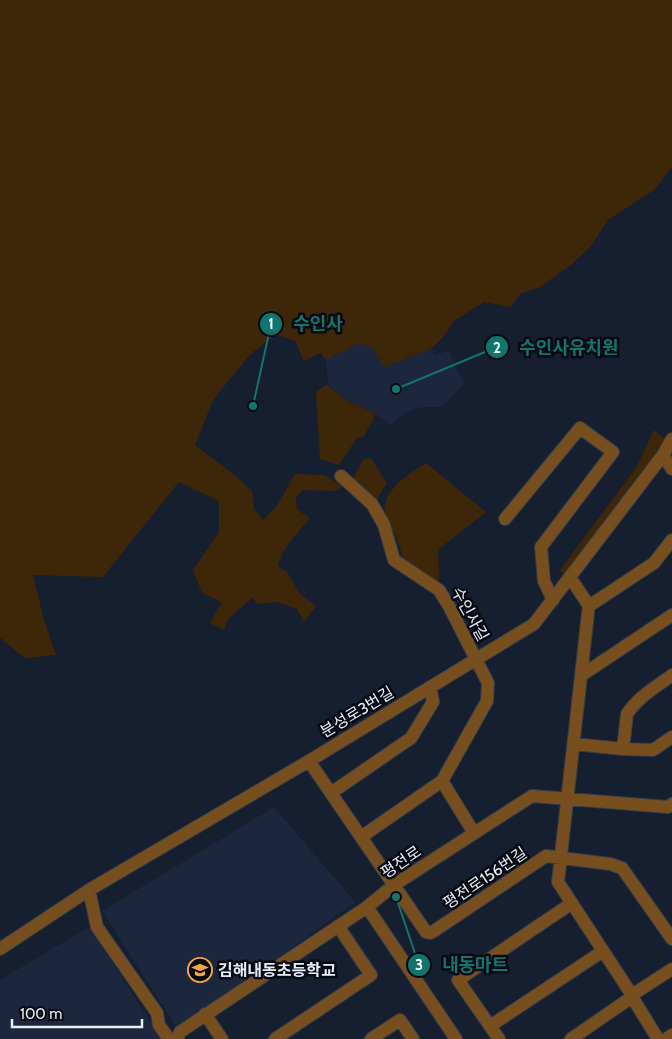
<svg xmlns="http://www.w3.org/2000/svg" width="672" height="1039" font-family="Cabin,'Noto Sans KR',sans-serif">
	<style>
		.built { fill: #1c273d }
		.green { fill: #3e2608 }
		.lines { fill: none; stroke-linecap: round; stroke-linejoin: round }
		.minor-casing { stroke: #333c4b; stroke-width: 14 }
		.minor { stroke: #774e1e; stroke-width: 12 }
		.labels { text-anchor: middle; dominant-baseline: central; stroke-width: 5; stroke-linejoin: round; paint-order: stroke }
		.street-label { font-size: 16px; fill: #e6edf8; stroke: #060910 }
		.poi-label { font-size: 16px; font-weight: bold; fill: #e6edf8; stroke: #060910; text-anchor: start }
		.leader { fill: none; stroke: #0f766e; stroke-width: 2 }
		.callout-dot { fill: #0f766e; stroke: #060910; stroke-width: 2 }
		.mark-label { font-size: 15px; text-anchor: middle; font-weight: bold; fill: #fff }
		.callout-label { font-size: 18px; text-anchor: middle; font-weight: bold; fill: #0f766e; stroke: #060910; stroke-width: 5; stroke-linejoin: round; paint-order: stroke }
	</style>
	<rect width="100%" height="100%" fill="#161f2f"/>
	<path class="built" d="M359 342 373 347 385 367 431 349 434 355 449 351 456 368 465 383 448 401 439 407H422L404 413 391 425 376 414 344 399 328 384 326 360Z
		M274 807 355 902 178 1030 102 911Z
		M89 927 162 1039H0V980Z"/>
	<path class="green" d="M0 0H672V167L654 190 608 220 591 246 572 264 540 287 520 294 511 307 484 302 454 321 444 336 431 349 384 367 373 348 359 343 326 360 320 353 304 361 295 341 275 334 249 356 213 400 195 445 237 477 252 491 254 508 263 520 278 504 295 474 325 475 343 487 333 491 303 490 296 497 297 509 310 518C297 533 283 547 278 566L288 573 300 594 316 606 304 622 297 609 277 602 258 604 252 598 228 619 224 630 210 623 222 602 202 593 193 570 219 532V501L179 482 103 577 33 575 44 620 56 655 25 658 0 638Z
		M327 384 344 399 376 414 364 436 357 438 339 465 320 459 316 392Z
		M654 430 667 441 565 576 560 570 636 468Z
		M371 458 387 483 377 499 357 484 353 478 363 460Z
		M426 463 486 512 439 549C436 561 442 573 438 584L406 567 395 533 385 523C385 517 384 510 385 504 390 485 411 473 426 463Z"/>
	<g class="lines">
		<defs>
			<path id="minor" d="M663 455 672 469
				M341 476 372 504 384 525 394 560 439 590 449 606 488 683 487 701 442 781 361 837
				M505 519 580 428 613 452 541 547 544 581 553 600
				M570 577 589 606 588 613 558 882 632 995V997L658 1039
				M589 606 654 563 672 540
				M582 675 672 615
				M574 744 623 749 653 750 672 737
				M623 749 627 714C638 697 656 687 672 675
				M309 761 426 932 430 933 434 931 546 856 610 864 622 868 672 939
				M442 781 474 833
				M331 793 411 738 433 702 430 687
				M89 890 97 927 157 1013 159 1025 169 1039
				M367 907 456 1039
				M0 949 89 890 309 761 534 624 663 455 672 439
				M632 995 672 969
				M205 1014 222 1039
				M490 1026 603 951
				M177 1039 180 1032 367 907 394 885 532 796 668 807 672 804
				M275 1039 371 975 338 926
				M371 1039 400 1020 413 1039
				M499 1039 458 980 572 903
				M571 1039 632 997
				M666 1039 672 1035"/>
		</defs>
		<use href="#minor" class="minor-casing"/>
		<use href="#minor" class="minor"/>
	</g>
	<defs>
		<symbol id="school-ring" viewBox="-11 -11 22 22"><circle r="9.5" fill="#060910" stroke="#f4a444" stroke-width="1.5"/><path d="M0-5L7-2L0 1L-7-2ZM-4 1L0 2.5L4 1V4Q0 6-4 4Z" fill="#f4a444"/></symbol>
	</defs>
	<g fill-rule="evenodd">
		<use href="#school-ring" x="186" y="956" width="28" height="28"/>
	</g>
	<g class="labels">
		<g class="street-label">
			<text transform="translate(470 614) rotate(61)">수인사길</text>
			<text transform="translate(357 712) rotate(-31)">분성로3번길</text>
			<text transform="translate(401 862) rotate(-34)">평전로</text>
			<text transform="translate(485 878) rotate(-34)">평전로156번길</text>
		</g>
		<g class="poi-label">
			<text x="218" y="970">김해내동초등학교</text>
		</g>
	</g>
	<path class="leader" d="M253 406L271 324M396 389L497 347M396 897L419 965"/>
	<g class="callout-dot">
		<circle cx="253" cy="406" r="5"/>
		<circle cx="396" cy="389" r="5"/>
		<circle cx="396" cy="897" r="5"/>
		<circle cx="271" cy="324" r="12"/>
		<circle cx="497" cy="347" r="12"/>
		<circle cx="419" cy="965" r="12"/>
	</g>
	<g class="mark-label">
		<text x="271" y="329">1</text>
		<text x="497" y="353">2</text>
		<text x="419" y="970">3</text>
	</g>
	<g class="callout-label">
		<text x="318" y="330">수인사</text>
		<text x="569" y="354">수인사유치원</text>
		<text x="475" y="971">내동마트</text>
	</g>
	<path d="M12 1019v8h130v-8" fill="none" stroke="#e6edf8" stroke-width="2.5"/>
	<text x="20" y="1019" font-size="15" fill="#e6edf8" stroke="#060910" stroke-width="4" paint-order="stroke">100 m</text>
</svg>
